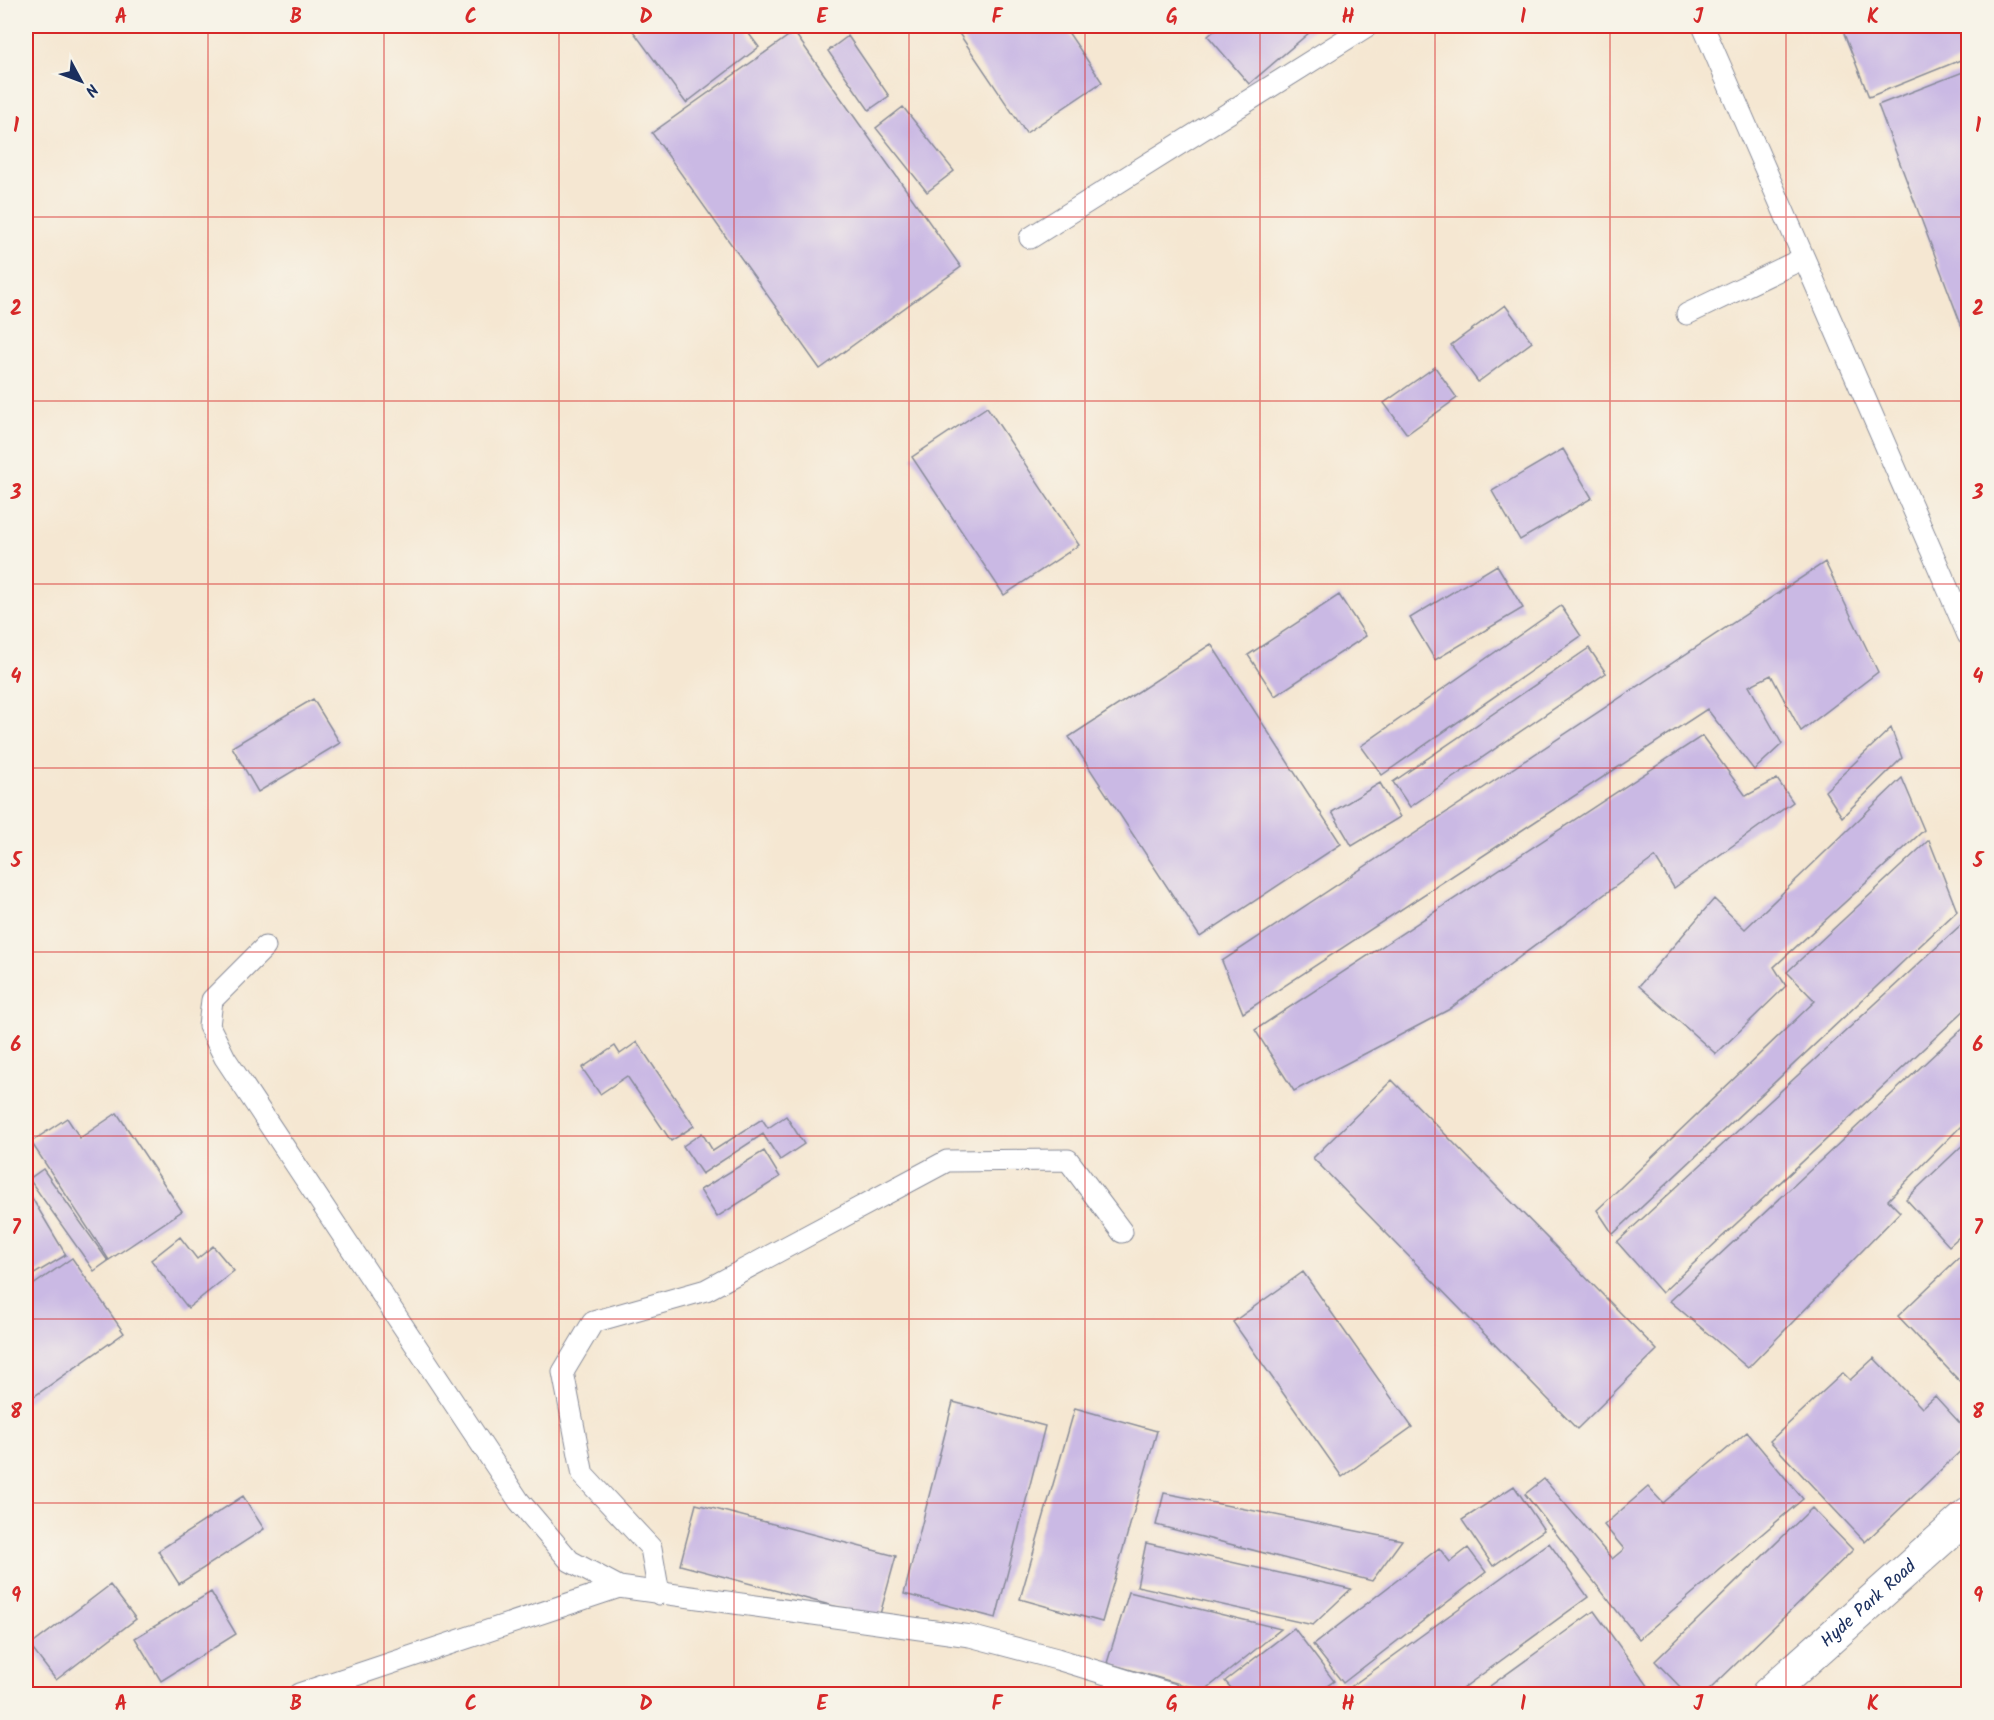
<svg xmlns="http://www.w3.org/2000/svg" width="1994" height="1720" font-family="Kalam,sans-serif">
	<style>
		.building { fill: #cab9e4 }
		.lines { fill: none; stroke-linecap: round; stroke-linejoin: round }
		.service-casing { stroke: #888b98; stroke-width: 23 }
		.tertiary-casing { stroke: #888b98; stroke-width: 35 }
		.service { stroke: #fff; stroke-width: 21 }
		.tertiary { stroke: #fff; stroke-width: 33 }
		.grid { fill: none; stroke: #d62828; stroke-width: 1.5; stroke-opacity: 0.55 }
		.labels { text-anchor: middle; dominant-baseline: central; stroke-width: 6; stroke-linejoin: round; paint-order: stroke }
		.street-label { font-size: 18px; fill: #1b2f5e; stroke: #f7f3e8 }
		.neatline { fill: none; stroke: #d62828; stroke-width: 2 }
		.grid-label { font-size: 20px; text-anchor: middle; font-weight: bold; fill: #d62828 }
	</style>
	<rect width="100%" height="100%" fill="#f7f3e8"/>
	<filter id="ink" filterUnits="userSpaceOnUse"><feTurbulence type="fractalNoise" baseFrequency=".0167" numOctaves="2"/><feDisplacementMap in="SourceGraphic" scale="12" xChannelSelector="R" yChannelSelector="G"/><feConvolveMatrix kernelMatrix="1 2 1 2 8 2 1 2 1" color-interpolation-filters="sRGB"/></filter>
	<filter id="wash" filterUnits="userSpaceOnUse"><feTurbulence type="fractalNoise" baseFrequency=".008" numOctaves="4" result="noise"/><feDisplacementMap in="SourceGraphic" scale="24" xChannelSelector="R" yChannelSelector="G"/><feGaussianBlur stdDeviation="1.35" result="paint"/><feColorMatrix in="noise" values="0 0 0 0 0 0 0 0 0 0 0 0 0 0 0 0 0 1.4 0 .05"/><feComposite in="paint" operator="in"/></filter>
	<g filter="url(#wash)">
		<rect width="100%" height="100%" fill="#f5e7d2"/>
		<g id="blocks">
			<path class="building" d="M640 26H743L759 47 686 103 633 31Z
				M954 26H1064L1102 82 1026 133Z
				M1220 26H1317L1249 84 1208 36Z
				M1841 26H1968V57L1869 97Z
				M794 32 961 267 820 369 652 133Z
				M848 36 889 96 869 110 828 51Z
				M1968 70V343L1878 105Z
				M903 107 954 171 927 192 876 128Z
				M1505 305 1532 342 1478 382 1451 345Z
				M1435 367 1457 398 1407 434 1384 403Z
				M987 407 1079 545 1004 595 912 457Z
				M1563 449 1592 498 1520 540 1492 491Z
				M1825 562 1878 672 1801 731 1771 675 1749 686 1782 744 1754 770 1707 709 1243 1013 1222 961Z
				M1497 565 1523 608 1435 660 1410 618Z
				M1339 595 1366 636 1275 696 1248 655Z
				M1561 606 1581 636 1382 775 1361 746Z
				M1211 644 1341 844 1200 937 1069 737Z
				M1589 648 1606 673 1410 807 1393 782Z
				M313 699 340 743 258 792 232 747Z
				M1891 728 1902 758 1842 817 1825 791Z
				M1702 736 1746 796 1777 779 1793 802 1674 888 1655 857 1448 1010 1294 1091 1255 1030Z
				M1902 778 1924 830 1774 967 1786 986 1716 1054 1639 986 1714 899 1745 929Z
				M1380 783 1400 817 1352 846 1332 812Z
				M1929 840 1957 911 1613 1234 1597 1210 1815 1001 1787 972Z
				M1965 921 1968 929V1007L1662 1293 1617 1242Z
				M1968 1023V1119L1888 1200 1900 1212 1748 1368 1670 1301Z
				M637 1042 694 1126 671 1141 627 1076 600 1094 582 1068 615 1046 620 1054Z
				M1392 1080 1657 1350 1577 1429 1313 1158Z
				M117 1113 182 1211 109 1260 31 1142 67 1118 80 1138Z
				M786 1116 804 1144 780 1160 763 1134 702 1174 683 1146 702 1133 713 1151 762 1119 768 1128Z
				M1968 1140V1229L1949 1246 1906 1199Z
				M764 1151 780 1177 717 1217 700 1190Z
				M43 1169 108 1261 94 1271 29 1179Z
				M26 1188 66 1255 26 1279Z
				M180 1237 197 1259 213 1246 234 1271 188 1308 151 1260Z
				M1968 1249V1390L1898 1316Z
				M72 1258 124 1333 26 1402V1290Z
				M1303 1272 1412 1427 1342 1477 1233 1322Z
				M1874 1358 1922 1408 1935 1396 1968 1432V1444L1865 1542 1770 1441 1843 1373 1850 1380Z
				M953 1402 1045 1426 996 1618 904 1594Z
				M1075 1408 1157 1431 1102 1622 1020 1599Z
				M1747 1432 1803 1499 1639 1639 1525 1494 1544 1479 1612 1559 1624 1549 1604 1525 1648 1487 1663 1503Z
				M1514 1486 1544 1530 1493 1566 1462 1520Z
				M1164 1493 1402 1540 1372 1581 1156 1525Z
				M243 1496 264 1529 179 1584 158 1551Z
				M696 1504 896 1556 879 1618 680 1565Z
				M1812 1508 1853 1550 1705 1694H1687L1655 1661Z
				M1146 1543 1351 1589 1313 1625 1137 1586Z
				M1549 1543 1588 1597 1455 1694H1341Z
				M1439 1548 1450 1562 1468 1548 1486 1572 1343 1683 1313 1645Z
				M110 1585 136 1619 56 1680 30 1646Z
				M211 1592 236 1634 161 1681 135 1638Z
				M1129 1592 1281 1629 1204 1691 1107 1663Z
				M1594 1611 1654 1694H1479Z
				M1294 1628 1334 1681 1316 1694H1236L1225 1681Z"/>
		</g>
	</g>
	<g filter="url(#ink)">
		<use href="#blocks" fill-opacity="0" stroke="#888b98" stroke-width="1.5"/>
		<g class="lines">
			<defs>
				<path id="service" d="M1703 26 1968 635
					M1030 238 1367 26
					M1687 314 1804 258
					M265 947 212 1000 209 1026 225 1058 519 1501 570 1561 619 1587 970 1636 1057 1659 1171 1694
					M659 1594 651 1548 583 1475 563 1372 593 1322 706 1290 947 1161 1068 1160 1122 1232
					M299 1694 619 1587"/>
				<g id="tertiary">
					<path id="s1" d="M1768 1694 1968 1515"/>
				</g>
			</defs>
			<use href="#service" class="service-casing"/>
			<use href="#tertiary" class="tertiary-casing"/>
			<use href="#service" class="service"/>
			<use href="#tertiary" class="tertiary"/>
		</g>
	</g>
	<path class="grid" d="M208 26V1694M384 26V1694M559 26V1694M734 26V1694M909 26V1694M1085 26V1694M1260 26V1694M1435 26V1694M1610 26V1694M1786 26V1694M26 217H1968M26 401H1968M26 584H1968M26 768H1968M26 952H1968M26 1136H1968M26 1319H1968M26 1503H1968"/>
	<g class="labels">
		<g class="street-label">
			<text stroke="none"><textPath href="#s1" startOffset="135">Hyde Park Road</textPath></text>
		</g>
	</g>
	<rect width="1994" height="1720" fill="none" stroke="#f7f3e8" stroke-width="66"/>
	<g transform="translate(81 81) rotate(131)" stroke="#f7f3e8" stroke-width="4.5" paint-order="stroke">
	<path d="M0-4.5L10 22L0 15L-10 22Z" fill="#1b2f5e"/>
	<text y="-9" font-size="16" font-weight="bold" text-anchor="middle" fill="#1b2f5e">N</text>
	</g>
	<rect x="33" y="33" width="1928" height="1654" class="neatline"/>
	<g class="grid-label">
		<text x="121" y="23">A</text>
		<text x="296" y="23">B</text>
		<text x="471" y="23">C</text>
		<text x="646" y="23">D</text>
		<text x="822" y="23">E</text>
		<text x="997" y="23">F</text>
		<text x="1172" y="23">G</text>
		<text x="1348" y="23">H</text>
		<text x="1523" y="23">I</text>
		<text x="1698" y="23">J</text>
		<text x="1873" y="23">K</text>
		<text x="16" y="132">1</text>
		<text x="1978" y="132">1</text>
		<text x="16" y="315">2</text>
		<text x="1978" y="315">2</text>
		<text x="16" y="499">3</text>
		<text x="1978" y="499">3</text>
		<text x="16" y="683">4</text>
		<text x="1978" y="683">4</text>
		<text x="16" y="867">5</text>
		<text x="1978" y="867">5</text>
		<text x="16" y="1051">6</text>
		<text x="1978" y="1051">6</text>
		<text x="16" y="1234">7</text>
		<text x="1978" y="1234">7</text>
		<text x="16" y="1418">8</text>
		<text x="1978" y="1418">8</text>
		<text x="16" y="1602">9</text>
		<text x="1978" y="1602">9</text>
		<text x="121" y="1710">A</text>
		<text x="296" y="1710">B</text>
		<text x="471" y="1710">C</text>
		<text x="646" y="1710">D</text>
		<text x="822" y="1710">E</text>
		<text x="997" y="1710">F</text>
		<text x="1172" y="1710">G</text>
		<text x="1348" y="1710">H</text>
		<text x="1523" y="1710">I</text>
		<text x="1698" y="1710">J</text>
		<text x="1873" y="1710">K</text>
	</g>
</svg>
